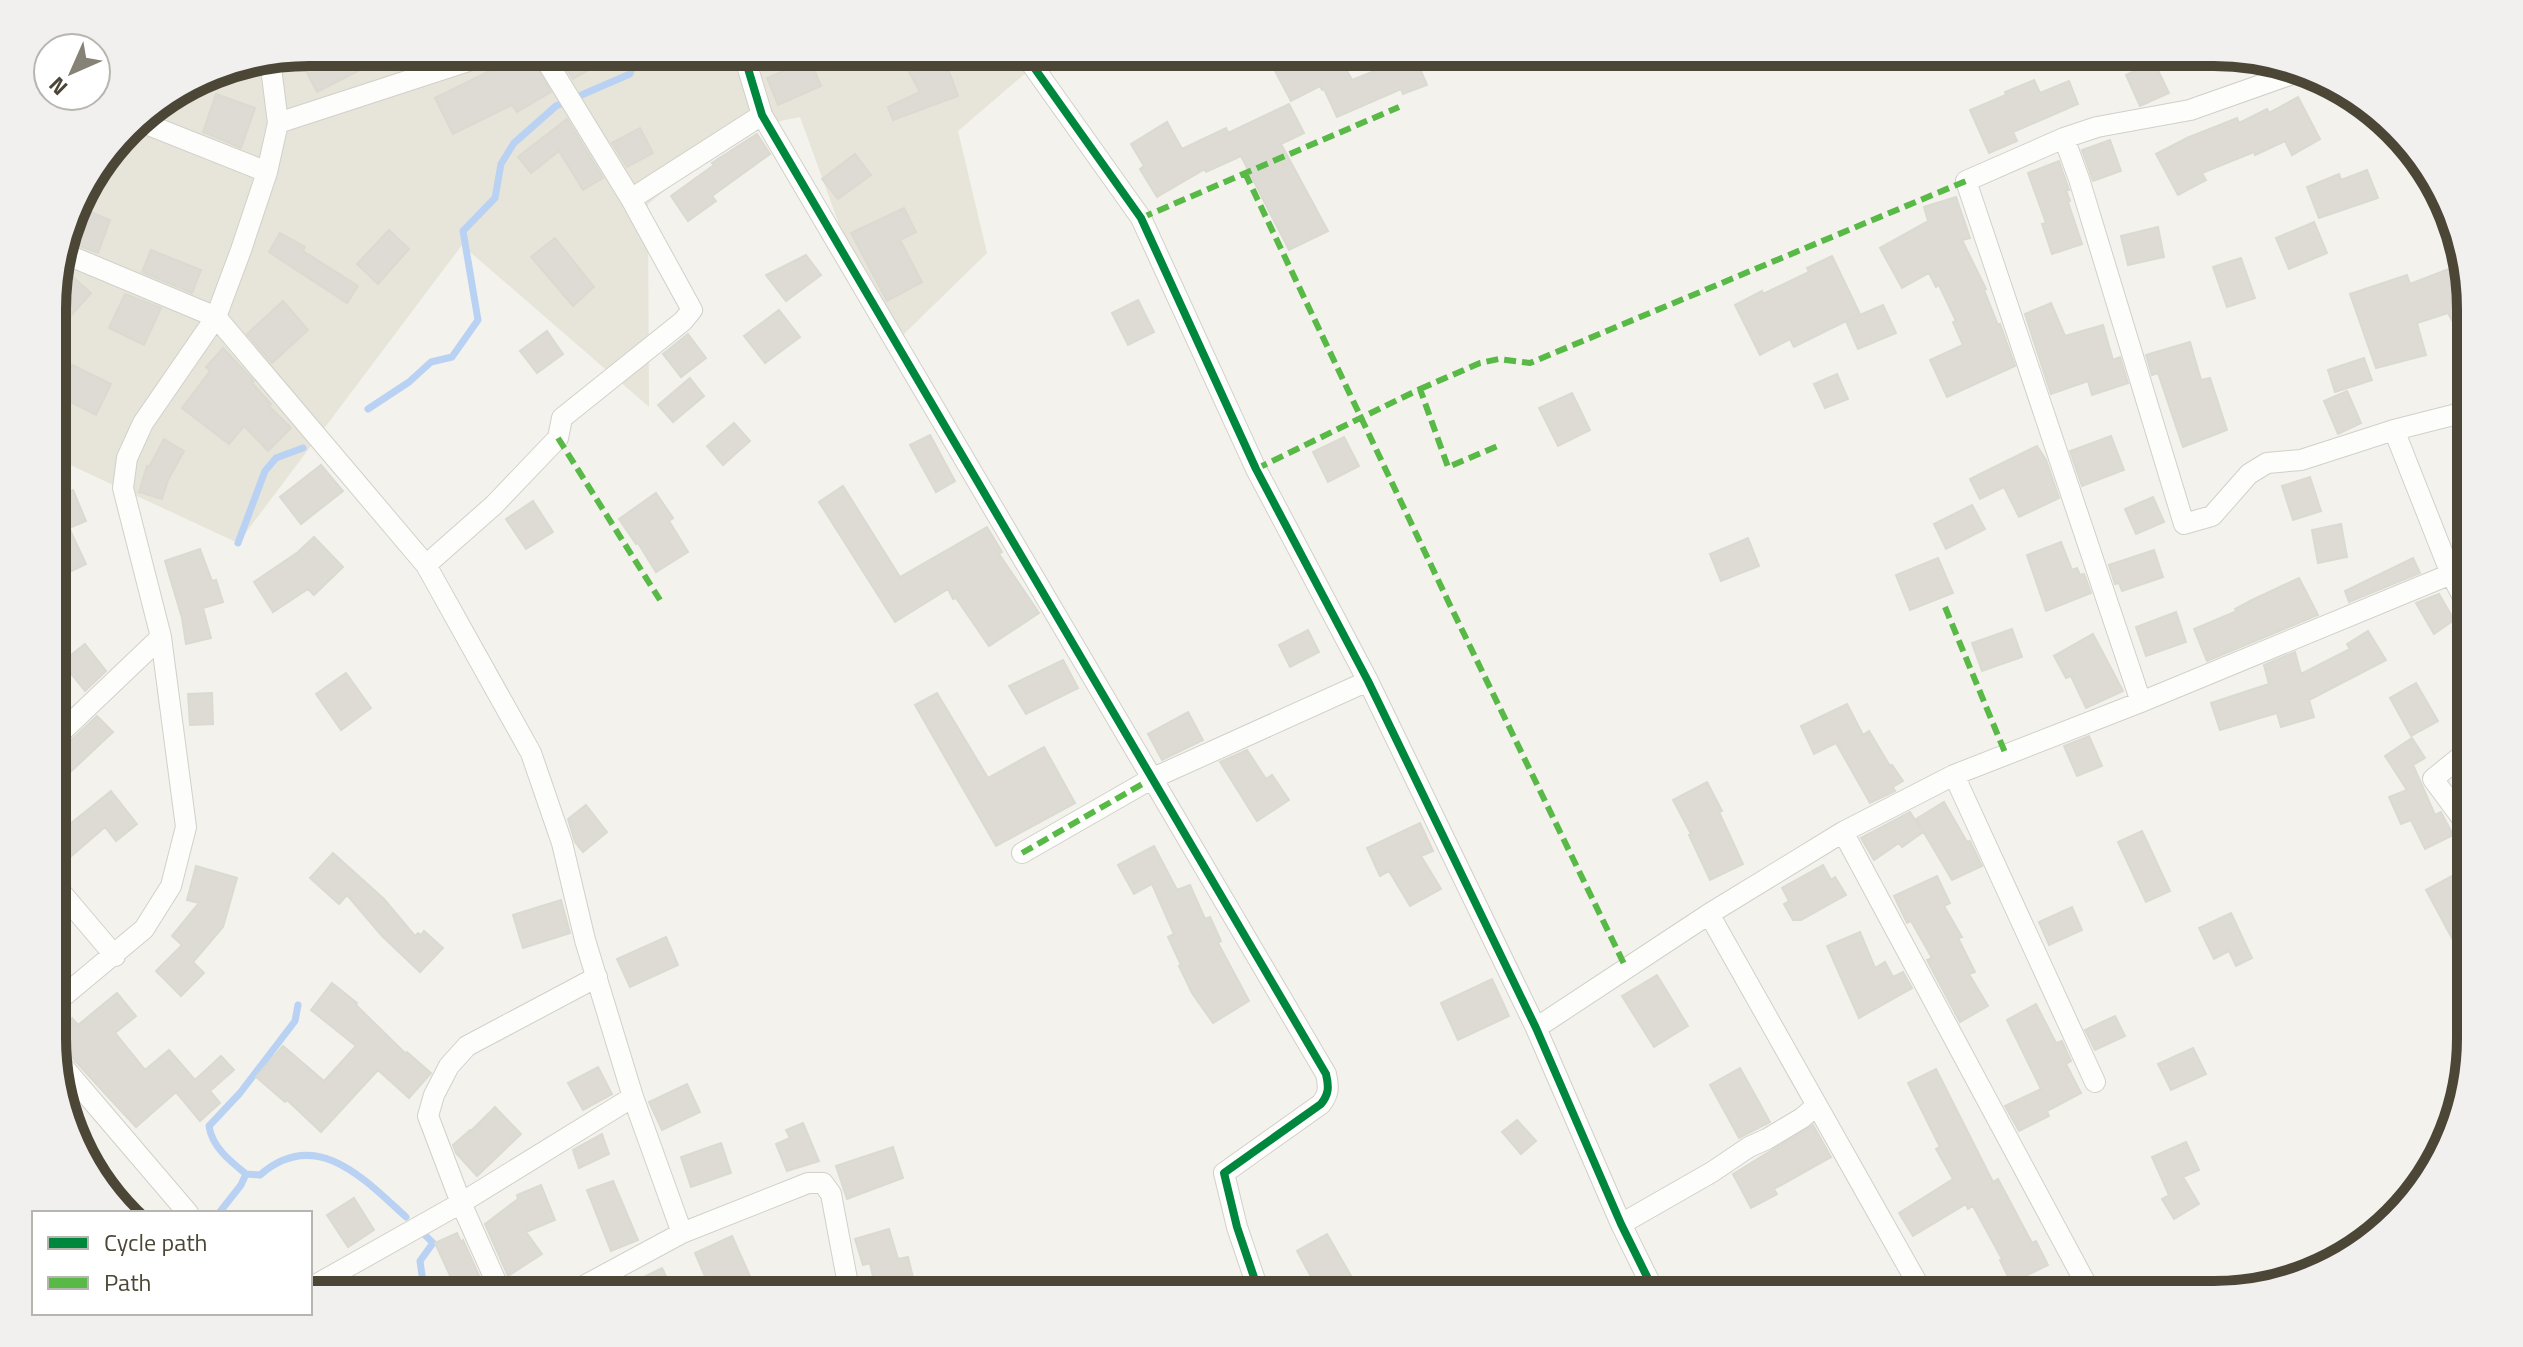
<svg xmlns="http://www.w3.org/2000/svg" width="2523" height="1347" font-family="'Titillium Web',sans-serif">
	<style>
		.residential { fill: #e7e5d9 }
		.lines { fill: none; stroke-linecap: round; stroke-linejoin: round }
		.stream { stroke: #b9d2f4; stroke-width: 7 }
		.building { fill: #dddbd4; stroke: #dbdad1; stroke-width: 2 }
		.minor-casing { stroke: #d1d0c9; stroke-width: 22 }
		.minor { stroke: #fdfdfc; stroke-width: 20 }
		.quiet { stroke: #58b947; stroke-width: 6; stroke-dasharray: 12 6; stroke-linecap: butt }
		.cycleway-casing { stroke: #fff; stroke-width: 13 }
		.cycleway { stroke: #00873e; stroke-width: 8 }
		.rim { fill: none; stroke: #4b4636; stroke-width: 10 }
	</style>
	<rect width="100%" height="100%" fill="#f3f2ec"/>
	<path class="residential" d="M309 52H1050L958 131 987 253 902 336 844 238 800 117 756 126 714 151 648 204 649 407 462 245 238 543 53 457V292L79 195 139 116 211 71Z"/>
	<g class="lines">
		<path class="stream" d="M368 409 409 382 431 362 452 357 478 320 463 231 495 198 501 164 514 143 556 106 630 74 637 52
			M238 543 265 471 276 458 303 448
			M246 1174 260 1175C316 1126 364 1179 406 1217
			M219 1213 241 1185 246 1174C230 1161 212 1147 209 1126L240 1093 295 1021 298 1005
			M422 1232 433 1243 420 1261 424 1289 428 1295"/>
	</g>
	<path class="building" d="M343 52H348L358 71 317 92 306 71Z
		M520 52H528L551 92 517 112 512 105 453 134 435 98 492 70Z
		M556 52H620L573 79Z
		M898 52H942L958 96 893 120 888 107 920 92Z
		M1309 52H1337L1352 80 1414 55 1427 85 1403 94 1401 89 1337 117 1324 89 1322 90 1320 86 1291 101 1274 69Z
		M810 60 821 86 778 105 767 78Z
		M2154 62 2169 93 2140 106 2126 75Z
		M2034 80 2040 93 2069 81 2078 104 2013 132 2017 141 1989 153 1970 110 2006 95 2005 92Z
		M216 94 255 108 241 148 203 132Z
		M2298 97 2320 139 2292 155 2285 141 2255 155 2254 152 2202 173 2206 180 2178 195 2156 154 2187 138 2237 118 2239 123 2267 109 2269 113Z
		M1289 104 1304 133 1281 144 1328 231 1289 250 1241 156 1206 172 1205 169 1157 197 1140 169 1144 166 1131 144 1167 122 1182 149 1226 128 1228 133Z
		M567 119 603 178 583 190 559 151 531 173 518 157Z
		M640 128 653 153 627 167 612 143Z
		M757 134 770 154 712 196 716 201 688 221 671 196 714 165 712 163Z
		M2110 140 2121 171 2093 181 2082 150Z
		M855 154 871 175 838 199 822 179Z
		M2059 161 2069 190H2066L2070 201 2068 202 2082 244 2052 254 2042 224 2046 223 2028 173Z
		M2367 170 2378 198 2319 218 2307 187 2339 174 2341 180Z
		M1956 197 1970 238 1962 240 1986 289 1984 290 1998 325 2000 324 2015 366 1947 397 1930 360 1963 345 1953 322 1956 321 1939 285 1936 287 1929 273 1902 288 1880 248 1928 221 1924 207Z
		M76 206 110 220 98 253 67 241Z
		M904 208 916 232 900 240 922 282 887 301 851 233Z
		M2314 222 2327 253 2289 269 2276 238Z
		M2158 227 2164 257 2128 265 2121 236Z
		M389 230 409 249 378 284 357 264Z
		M280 233 305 247 303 251 358 286 347 303 269 252Z
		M555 238 594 287 573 306 531 257Z
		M151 250 201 270 192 293 142 272Z
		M806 255 821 275 786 301 766 275Z
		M1832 256 1860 314 1848 320 1883 305 1896 333 1858 349 1846 321 1794 347 1790 339 1760 355 1735 305 1762 291 1763 294 1809 272 1807 268Z
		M2241 258 2255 298 2227 307 2213 267Z
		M2464 263 2469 276V352L2448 313 2417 323 2426 355 2376 368 2350 294 2407 275 2410 284Z
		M60 266 91 293 53 336V292Z
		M125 294 161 308 144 345 109 328Z
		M1138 300 1154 332 1128 345 1112 313Z
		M283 301 308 330 272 363 247 334Z
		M2051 303 2065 336 2103 325 2113 360 2120 357 2128 383 2092 395 2088 381 2051 394 2025 314Z
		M779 310 800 337 765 363 744 336Z
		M547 331 563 354 537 373 520 351Z
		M688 334 706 358 681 377 663 354Z
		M2190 342 2201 380 2210 378 2227 430 2183 447 2158 373 2152 375 2146 355Z
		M223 348 254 381 252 383 271 404 269 406 291 428 268 451 244 426 229 444 182 408 210 371 206 367Z
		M2364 358 2372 380 2335 392 2328 370Z
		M72 365 111 384 96 415 57 395Z
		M1837 374 1848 399 1825 408 1814 384Z
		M690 378 704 396 673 422 658 405Z
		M2347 391 2361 423 2338 434 2324 401Z
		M1572 393 1590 430 1558 446 1539 408Z
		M734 423 750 441 723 465 707 446Z
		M930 435 955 481 936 492 910 445Z
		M2111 436 2124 470 2082 486 2070 451Z
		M1344 437 1359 466 1328 482 1313 452Z
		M164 439 184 451 168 480 162 499 139 492 147 466 149 467Z
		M2037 446 2046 460 2059 498 2019 517 2004 487 1980 499 1970 479Z
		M321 465 343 491 301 524 280 497Z
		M2310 477 2321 511 2293 520 2282 486Z
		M843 486 900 577 987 527 1002 552 999 554 1039 613 989 646 956 598 953 599 948 589 895 622 819 502Z
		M73 490 86 521 69 528 86 564 53 580V495L55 498Z
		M656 493 673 518 669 521 688 552 656 572 638 543 636 544 619 519Z
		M2153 497 2164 522 2136 534 2125 509Z
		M533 501 553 532 526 549 506 519Z
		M1972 505 1985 529 1946 549 1934 524Z
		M2341 524 2347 557 2318 563 2312 530Z
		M314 537 343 567 314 595 308 589 273 612 254 582 298 552Z
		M1748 538 1759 566 1721 581 1710 554Z
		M2061 542 2072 570 2077 568 2080 575 2084 574 2091 593 2046 611 2027 555Z
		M200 549 212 581 216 580 223 602 203 608 211 638 186 644 182 618 165 561Z
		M2154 550 2163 577 2122 591 2119 583 2115 584 2109 565Z
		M1938 558 1953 593 1910 610 1896 575Z
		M2413 558 2420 573 2349 602 2345 591Z
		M2299 578 2318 615 2207 661 2194 629 2237 611 2235 609 2252 600Z
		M2439 594 2454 620 2434 634 2416 603Z
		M2176 612 2186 642 2146 656 2136 627Z
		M2012 629 2022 657 1982 671 1972 643Z
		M1308 630 1319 652 1290 667 1279 645Z
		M2368 631 2386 660 2309 700 2314 717 2281 727 2277 713 2220 730 2211 703 2269 684 2264 665 2295 652 2301 674 2350 649 2347 644Z
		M2093 634 2123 691 2086 708 2071 676 2066 678 2054 656Z
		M85 644 106 671 85 691 62 662Z
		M1063 660 1078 688 1026 714 1009 686Z
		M346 673 371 708 341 730 316 694Z
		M2416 683 2438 721 2411 736 2390 698Z
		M212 693 213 724 190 725 188 694Z
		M937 693 988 778 1044 747 1075 803 996 846 915 705Z
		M1847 704 1863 735 1869 731 1890 766 1892 765 1903 781 1893 787 1895 791 1870 803 1836 743 1814 754 1801 726Z
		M1188 712 1203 740 1162 760 1148 734Z
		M97 716 113 732 66 776 54 764V752L63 748Z
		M2089 736 2102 766 2077 776 2064 746Z
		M2412 738 2425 758 2413 765 2435 815 2441 812 2453 835 2425 849 2411 820 2401 824 2389 797 2407 790 2385 756Z
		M1247 750 1266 779 1272 775 1289 800 1257 821 1220 762Z
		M1707 782 1722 811 1719 812 1743 864 1710 880 1689 835 1691 834 1673 800Z
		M111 791 137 824 116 841 105 827 54 871V837Z
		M1944 802 1967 842 1970 841 1982 866 1952 880 1916 819Z
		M586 805 607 832 583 852 575 842 568 819Z
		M1910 812 1923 832 1902 847 1899 843 1874 860 1861 838Z
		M1420 823 1433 851 1421 856 1441 889 1410 906 1389 871 1380 876 1367 848Z
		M2142 831 2170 891 2146 902 2118 842Z
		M1154 846 1177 890 1190 885 1205 919 1210 917 1221 941 1218 943 1249 1001 1213 1023 1192 993 1179 966 1181 965 1168 937 1174 934 1152 884 1134 894 1118 865Z
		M333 853 384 899 415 936 418 933 421 935 424 931 443 948 420 972 382 936 347 895 339 904 310 878Z
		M1823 865 1831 880 1835 877 1846 895 1801 920H1793L1784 904 1789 901 1782 888Z
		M196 866 237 878 223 927 193 962 204 973 181 996 156 971 182 945 172 936 199 903 187 900Z
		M2465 869 2471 880V934L2454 942 2426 890Z
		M1937 876 1950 903 1944 906 1962 937 1958 938 1975 972 1969 974 1988 1006 1960 1022 1927 960 1932 958 1911 921 1907 923 1894 896Z
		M561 900 570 933 523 948 513 915Z
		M2072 907 2082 930 2049 945 2039 922Z
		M2231 913 2252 958 2236 966 2229 951 2214 959 2199 928Z
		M1860 932 1875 968 1885 962 1893 977 1903 972 1912 988 1859 1018 1827 946Z
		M666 937 678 965 630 987 617 959Z
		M1657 975 1688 1026 1654 1047 1622 996Z
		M1492 979 1509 1016 1458 1040 1441 1003Z
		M332 983 357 1003 356 1005 406 1054 407 1052 431 1073 409 1098 378 1070 321 1132 287 1100 285 1102 256 1077 283 1046 324 1081 356 1046 311 1010Z
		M117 993 136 1016 115 1033 145 1070 169 1050 195 1080 221 1056 234 1070 210 1091 220 1103 200 1121 176 1092 136 1127 54 1038V1032L72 1018 78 1025Z
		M2036 1004 2056 1043 2062 1041 2071 1061 2066 1064 2081 1093 2047 1111 2049 1116 2019 1131 2005 1106 2041 1089 2007 1020Z
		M2115 1016 2125 1036 2095 1050 2085 1030Z
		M2193 1048 2206 1074 2171 1090 2158 1064Z
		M598 1067 612 1094 583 1110 568 1083Z
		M1740 1068 1770 1122 1739 1138 1710 1085Z
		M1936 1069 1993 1182 1998 1179 2032 1243 2036 1241 2048 1265 2011 1283 2000 1260 2002 1259 1973 1206 1968 1209 1966 1204 1913 1236 1899 1213 1953 1179 1936 1149 1940 1147 1908 1083Z
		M687 1084 700 1112 662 1130 649 1102Z
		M495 1107 521 1134 477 1176 456 1153 453 1145 470 1130 471 1131Z
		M1517 1120 1536 1141 1521 1154 1502 1132Z
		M803 1123 819 1161 787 1171 776 1144 790 1138 786 1130Z
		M1813 1125 1831 1157 1774 1189 1777 1194 1751 1208 1733 1174Z
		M602 1134 609 1154 579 1168 573 1150Z
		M2186 1142 2199 1170 2183 1177 2199 1204 2174 1219 2162 1199 2169 1195 2152 1157Z
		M721 1143 731 1173 691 1187 681 1157Z
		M893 1147 903 1178 847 1199 836 1166Z
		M613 1181 638 1240 611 1251 587 1190Z
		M541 1185 555 1220 526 1232 542 1254 508 1276 485 1224 518 1199 517 1195Z
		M354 1198 374 1230 348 1247 327 1215Z
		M889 1229 898 1259 908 1257 915 1286 899 1289 901 1295H877L870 1263 863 1265 855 1239Z
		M457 1233 461 1242 463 1240 486 1291 480 1295H459L435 1243Z
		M1327 1234 1362 1295H1321L1297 1251Z
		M732 1236 753 1283 726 1295H713L695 1253Z
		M662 1268 675 1295H605L648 1275Z"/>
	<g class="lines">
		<defs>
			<path id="minor" d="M743 52 762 115 1326 1074C1329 1087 1329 1094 1321 1104L1224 1173 1237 1227 1260 1295
				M1023 52 1141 218 1256 469 1368 681 1536 1028 1621 1224 1656 1295
				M136 120 267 172
				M278 123 496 52
				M2064 138 2079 179 2184 524 2212 516 2249 474 2267 463 2301 460 2394 430 2469 411
				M631 199 762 115
				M63 253 216 317 426 565 531 753 562 843 585 940 633 1097 682 1233
				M2394 430 2451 574 2470 610
				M426 565 494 505 558 438 562 418 683 321 692 310 631 199 541 52
				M2141 702 1966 181 2064 138 2097 127 2190 110 2298 72
				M54 739 161 637
				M2470 749 2433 779 2470 829
				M1954 775 2095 1082
				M1843 832 2092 1295
				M1022 853 1151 779 1368 681
				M54 884 115 956
				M1709 914 1924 1295
				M54 1004 144 929 171 886 186 827 161 637 123 488 127 458 143 423 216 317 241 250 267 172 278 123 270 60
				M1536 1028 1709 914 1843 832 1954 775 2141 702 2451 574
				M54 1056 188 1213
				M1621 1224 1712 1172 1749 1147 1767 1139 1802 1118 1817 1105
				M310 1288 461 1203 428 1116 434 1095 449 1066 467 1046 597 977
				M502 1295 461 1203 633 1097
				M567 1295 682 1233 808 1183H823L831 1194 850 1295"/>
		</defs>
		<use href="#minor" class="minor-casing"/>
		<use href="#minor" class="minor"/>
		<path class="quiet" d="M1245 173 1449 603 1626 968
			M1141 218 1399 107
			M1420 389 1480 363 1499 359 1530 363 1966 181
			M558 438 660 600
			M1256 469 1420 389 1448 467 1500 445
			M1945 607 2006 755
			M1022 853 1151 779"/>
		<defs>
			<path id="cycleway" d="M743 52 762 115 1326 1074C1329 1087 1329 1094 1321 1104L1224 1173 1237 1227 1260 1295
				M1023 52 1141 218 1256 469 1368 681 1536 1028 1621 1224 1656 1295"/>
		</defs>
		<use href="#cycleway" class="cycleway-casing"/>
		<use href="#cycleway" class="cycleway"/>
	</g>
	<path d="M0 0H2523V1347H0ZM309 66H2214A243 243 0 0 1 2457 309V1038A243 243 0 0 1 2214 1281H309A243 243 0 0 1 66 1038V309A243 243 0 0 1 309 66Z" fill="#f1f0ef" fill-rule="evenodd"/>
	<path class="rim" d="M309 66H2214A243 243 0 0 1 2457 309V1038A243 243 0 0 1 2214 1281H309A243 243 0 0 1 66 1038V309A243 243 0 0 1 309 66Z"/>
	<rect x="32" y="1211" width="280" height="104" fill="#ffffff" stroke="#b7b5af" stroke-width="2"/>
	<rect x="48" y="1237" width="40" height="12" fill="#00873e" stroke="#b7b5af" stroke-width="2"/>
	<text x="104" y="1251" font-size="24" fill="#4b4636">Cycle path</text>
	<rect x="48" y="1277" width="40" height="12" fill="#58b947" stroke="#b7b5af" stroke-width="2"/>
	<text x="104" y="1291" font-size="24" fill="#4b4636">Path</text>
	<g transform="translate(72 72) rotate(225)"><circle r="38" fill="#ffffff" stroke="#b7b5af" stroke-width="2"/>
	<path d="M0-6L14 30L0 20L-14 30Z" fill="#868276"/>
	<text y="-12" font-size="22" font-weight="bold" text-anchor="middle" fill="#4b4636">N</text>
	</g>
</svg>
